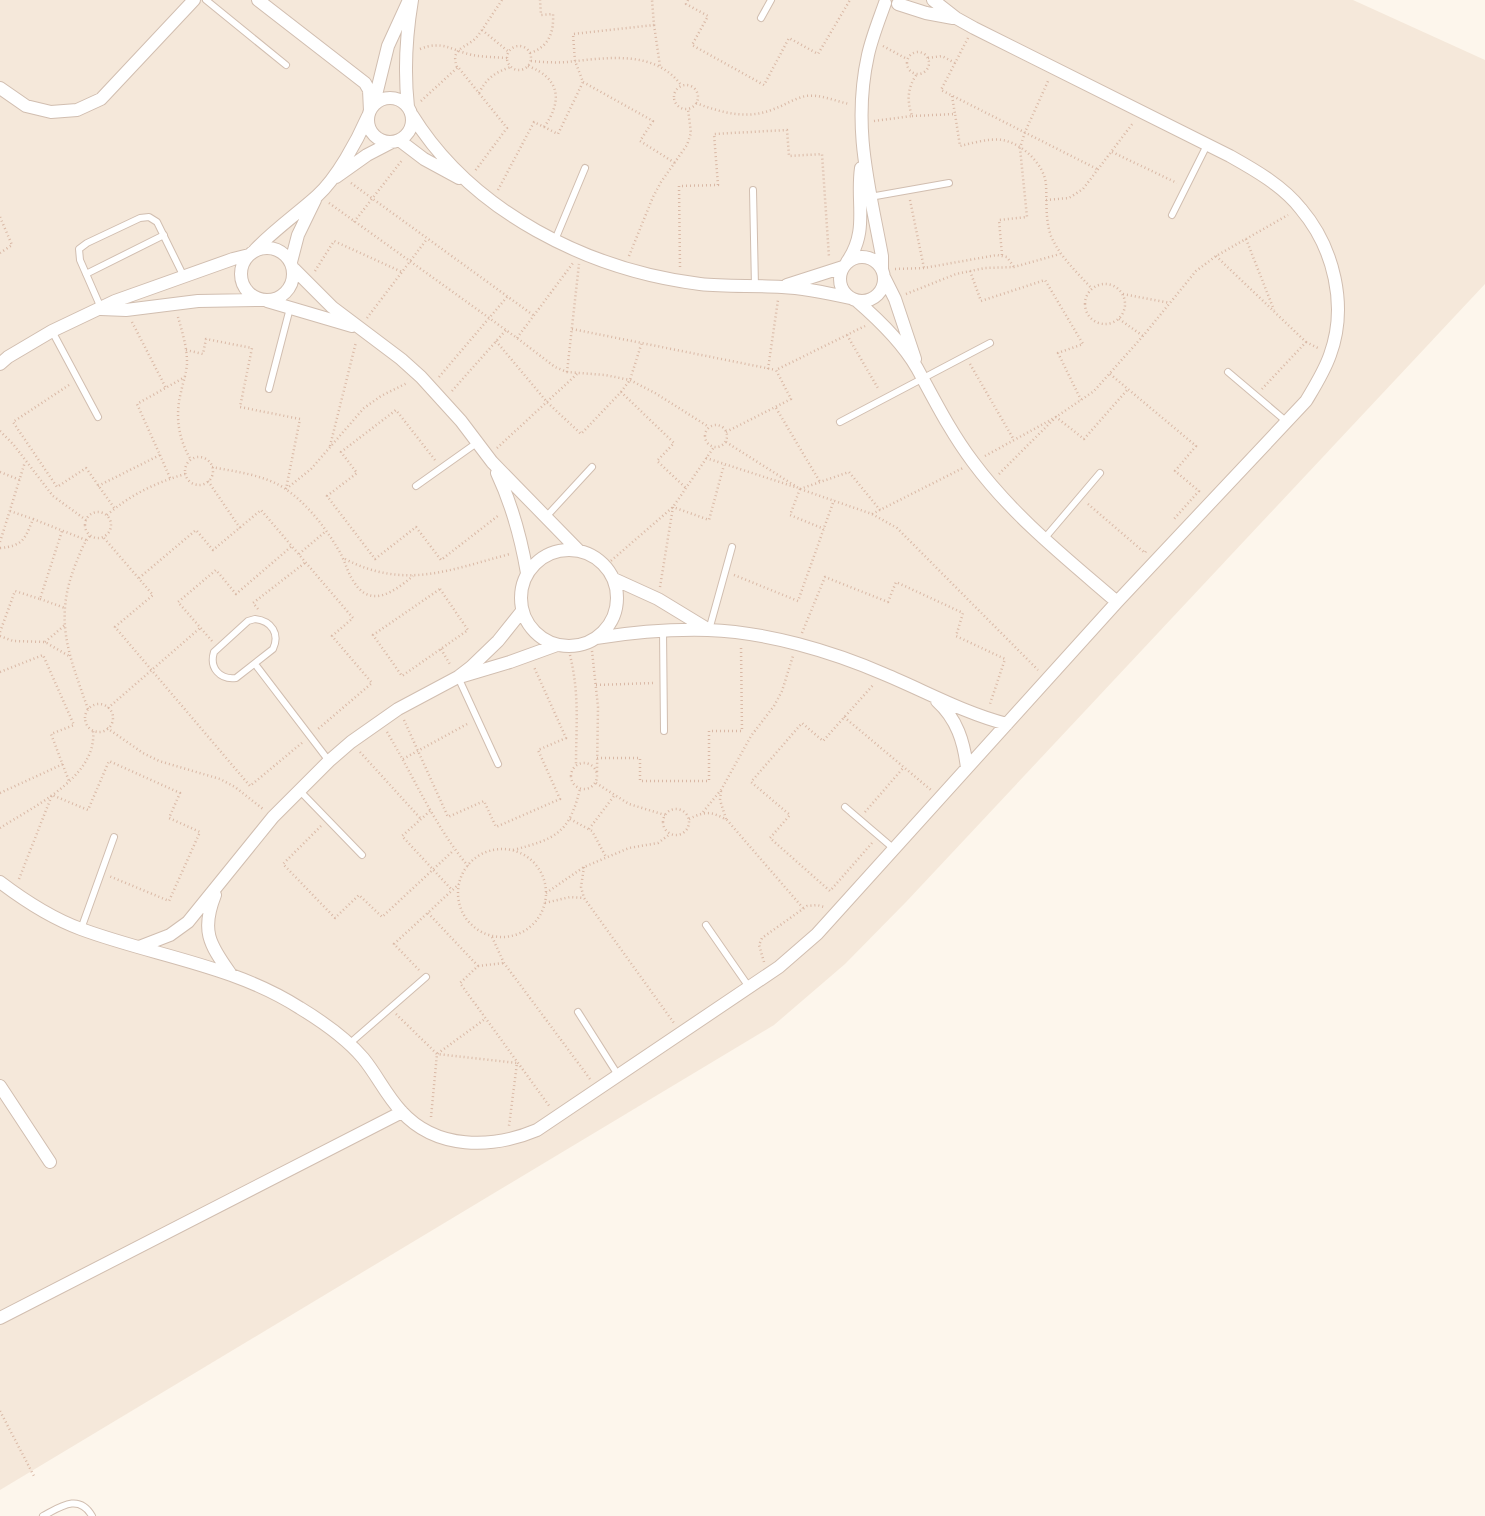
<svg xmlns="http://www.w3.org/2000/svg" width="1485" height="1516" font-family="'Varela Round',sans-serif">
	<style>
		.residential { fill: #f5e8da }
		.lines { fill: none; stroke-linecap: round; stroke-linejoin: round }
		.service-casing { stroke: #d1beb0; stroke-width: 8 }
		.minor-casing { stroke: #d1beb0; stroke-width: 14 }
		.path { stroke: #d9b8a5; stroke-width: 2.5; stroke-dasharray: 1 3; stroke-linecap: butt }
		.service { stroke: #fff; stroke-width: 6 }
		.minor { stroke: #fff; stroke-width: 12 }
	</style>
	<rect width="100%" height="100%" fill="#fdf6ec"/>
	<path class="residential" d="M0 0H1353L1485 60V284L906 902 845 964 774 1025 0 1490Z"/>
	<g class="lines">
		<defs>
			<path id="service" d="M206 0 286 65
				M761 18 771 0
				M753 190 755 287
				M870 197 949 183
				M1172 215 1207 145
				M555 240 585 168
				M86 274 164 235
				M101 308 80 260 79 249 87 243 140 218 149 217 157 222 184 277
				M52 331 98 417
				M1228 372 1287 422
				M269 389 290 308
				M840 422 990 343
				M416 486 478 442
				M545 518 592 467
				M1044 539 1100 473
				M255 619C272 621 280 634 273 649L236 678C220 680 209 668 214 652L248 621Z
				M663 630 664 731
				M709 630 732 547
				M255 664 329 761
				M458 677 498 764
				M299 790 362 855
				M845 807 893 848
				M706 925 749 987
				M81 929 114 837
				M578 1012 618 1075
				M349 1044 426 977
				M43 1516C60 1507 79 1493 92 1516"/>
			<path id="minor" d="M258 0 365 83 369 90 370 111
				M898 4 926 13 953 18
				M0 88 26 106 51 112 77 110 101 99 194 0
				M368 120a22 22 0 1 1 44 0a22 22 0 1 1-44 0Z
				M374 103 388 46 409 0
				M408 107C404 71 406 36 412 0
				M412 115C472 212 588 270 700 284 727 287 755 285 782 287 805 288 828 293 850 298
				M399 140 424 159 459 178
				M336 177 367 155 392 142
				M241 274a26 26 0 1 1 52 0a26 26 0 1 1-52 0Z
				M255 250C274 230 297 214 317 196 337 178 357 141 368 116
				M840 279a22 22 0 1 1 44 0a22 22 0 1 1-44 0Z
				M291 262 298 235 315 200
				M847 262C869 231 856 203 861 168
				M294 269 332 307 401 359 421 377 461 421 492 462 579 551
				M882 270V256C869 186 852 127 868 55 872 37 879 20 885 3
				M884 277 895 299 915 359
				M787 285 843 267
				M267 301 352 326
				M857 301C879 320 902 342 917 368 935 401 951 433 973 462 1013 516 1066 558 1117 602
				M101 309 126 310 198 301 261 300
				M0 364 8 357 52 331 115 301 233 259 249 255
				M497 473C512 505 521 538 527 573
				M521 598a48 48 0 1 1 96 0a48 48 0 1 1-96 0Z
				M614 579 658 599 709 630
				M596 638C634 632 671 629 708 630 766 632 831 651 884 674 925 691 964 713 1007 724
				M463 676 510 662 557 645
				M937 701C957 719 964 742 967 768
				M0 882C25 901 51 918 81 929 154 956 233 965 300 1008 323 1022 346 1038 363 1058 377 1075 386 1095 401 1111 436 1150 492 1149 537 1130L779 967 817 934 1117 602 1306 401C1315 386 1324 372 1330 355 1348 306 1334 248 1301 209 1283 186 1255 170 1230 156L974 28 956 18 933 0
				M215 895C201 930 209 944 230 973
				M139 947 170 935 188 922 273 817 329 761 351 742 398 709 458 677 471 667 498 641 522 611
				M0 1086 50 1162
				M0 1318 402 1112"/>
		</defs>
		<use href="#service" class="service-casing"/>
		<use href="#minor" class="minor-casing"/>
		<path class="path" d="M502 0 482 30 509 52
			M688 0 686 4 708 16 692 45 764 85 789 38 818 54 850 0
			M654 25 660 66
			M968 38 941 90 1099 170
			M883 46 907 59
			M507 58a12 12 0 1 1 24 0a12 12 0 1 1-24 0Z
			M420 49C442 40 451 50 472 55 483 57 495 57 507 58
			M907 63a11 11 0 1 1 22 0a11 11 0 1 1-22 0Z
			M530 53C549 47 554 32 553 14L541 15 540 0
			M928 58 942 56 955 63
			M531 61C543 62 555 63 567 62 606 58 654 49 681 85
			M528 66C560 78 563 101 544 127
			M457 67C451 51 461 49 471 42 475 40 479 34 482 30
			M583 82 653 121 640 141 675 163
			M674 97a12 12 0 1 1 24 0a12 12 0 1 1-24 0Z
			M479 93C486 79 495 72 511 67
			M952 96 955 114
			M421 101 458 67 507 128 475 171
			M696 103C722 113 748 120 774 109 785 105 795 98 806 96 820 94 835 101 849 104
			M912 116 955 114 960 146C973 143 989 138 1002 140 1022 143 1045 165 1046 185 1047 202 1045 219 1051 236 1060 257 1077 272 1092 289
			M874 121 912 116C907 101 907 88 917 74
			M1112 152 1177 183
			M351 183 533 315
			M498 190 534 122 558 134 583 82 575 61 573 34 654 25 652 0
			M910 200 924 268
			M1046 200 1069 198 1083 189 1133 123
			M329 203 517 338 555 367 567 372 605 375 630 380 655 393 709 427
			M0 217 12 245 0 253
			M354 222 403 159
			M1246 239 1274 310
			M1002 255 999 220 1027 217 1020 148 1025 132 1049 79
			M629 256 653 197 661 182 687 145 691 133 688 109
			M1216 256 1306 342 1262 389
			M680 267 679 186 718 185 714 134 787 130 789 156 822 154 829 257
			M895 269 924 268 997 255 1007 257 1014 267
			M315 271 334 241 402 272
			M970 271 981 301 1045 280 1083 344 1058 353 1081 400
			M1085 304a20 20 0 1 1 40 0a20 20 0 1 1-40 0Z
			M906 294 956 274 985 268 1014 267 1060 254
			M1123 294 1170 303
			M178 317C182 331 187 347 187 362 187 372 183 382 181 392 175 416 178 438 191 460
			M367 318 427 239
			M1119 319 1143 336
			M132 322 166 388
			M572 329 776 370
			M847 335 879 390
			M517 338 573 263
			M496 341 547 402 581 434 621 392 674 443 657 461 686 488
			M1306 342 1318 348
			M186 350 203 354 206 339 252 348 240 407 300 419 286 489
			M970 364 1014 440
			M768 369 778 300
			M567 372 579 264
			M1110 374 1196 446 1175 471 1199 491 1174 519
			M439 377 507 297
			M69 385 13 422 57 487 86 468 115 509
			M452 391 506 330
			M621 392 630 380 642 342
			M776 408 820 482
			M705 436a11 11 0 1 1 22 0a11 11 0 1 1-22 0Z
			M0 431 13 444 53 496 86 520
			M726 432 791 399 776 370 865 326
			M726 442 800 489 872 514 897 528 1038 670
			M330 446 356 342
			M497 448 577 374
			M160 455 170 478
			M985 456 1056 417 1094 391 1143 336 1196 271 1216 256 1288 215
			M185 471a14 14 0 1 1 28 0a14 14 0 1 1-28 0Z
			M706 458 795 487
			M435 460 396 410 341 452 357 473 327 496 375 559 416 527 441 560 499 515
			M212 467C237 472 266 475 287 490 308 505 325 527 338 549 345 560 347 572 354 582 371 610 396 590 413 576
			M0 472 20 480
			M999 474 1056 417 1084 439 1128 389
			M208 481 240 528
			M98 486 160 455 137 404 185 377
			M286 489 311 469 364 408 381 396 407 383
			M800 489 849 472 880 510
			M800 489 790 515 824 529
			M1088 504 1145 553 1146 551
			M10 511 33 519
			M85 525a13 13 0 1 1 26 0a13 13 0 1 1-26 0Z
			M872 514 963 468
			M107 515C130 495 155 483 185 474
			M104 538 153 595 115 627 250 786 303 742
			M0 542 25 462
			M0 548C23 546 25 539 33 519L86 540
			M299 554 326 531
			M345 559C405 590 449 570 510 554
			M605 566 673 507 714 447
			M734 575 798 601 834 500
			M139 578 196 530 213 550 261 510 353 618 332 636 372 683 318 729
			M660 587 673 507 709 520 724 465
			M440 589 468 630 402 676 373 635Z
			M40 599 65 608
			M258 609 253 603 306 562
			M0 632 15 591 40 599 62 531
			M802 633 825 577 888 602 896 582 963 613 956 636 1005 659 990 704H988
			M0 636 13 641 45 642 69 656
			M212 641 178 602 216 570 236 594 292 546
			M45 642 65 625
			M441 649 451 666
			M569 651C580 694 576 723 576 766
			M592 651 598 707 597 772
			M0 672 43 655 74 725 51 734 69 781
			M596 685 654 683
			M85 718a14 14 0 1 1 28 0a14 14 0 1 1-28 0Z
			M108 708 200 628
			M88 709C69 655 53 620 76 563 80 554 83 543 90 536
			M844 717 931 790
			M404 720 448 817 484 801 496 827 560 799 538 750 566 738 534 667
			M107 728 143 753 159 761 220 779 235 787 263 809
			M387 732C414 777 434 825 468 866
			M360 752 421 819
			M597 758H640V781H709V731H742L741 645
			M403 759 469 723
			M571 776a13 13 0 1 1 26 0a13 13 0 1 1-26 0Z
			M596 783 629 804 665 815
			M721 791 720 800 726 819
			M0 793 63 764
			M663 822a13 13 0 1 1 26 0a13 13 0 1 1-26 0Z
			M430 811 402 836 452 890
			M703 812 721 790 751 736 774 706 782 691 793 656
			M865 812 904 767
			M570 819 592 831 606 857
			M689 819C705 811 711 811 727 820L803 908
			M321 826 283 864 335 918 359 895 382 917 454 850
			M0 828C34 806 98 777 93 730
			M589 829 614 796
			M872 843 830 891 770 838 790 815 751 782 802 723 823 741 874 684
			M458 893a44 44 0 1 1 88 0a44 44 0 1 1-88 0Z
			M513 850C555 839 569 834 580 789
			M584 867 581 887 584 898 674 1023
			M19 879 52 795 88 810 109 761 180 793 169 818 200 832 169 901 109 876
			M546 893 584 867 629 848 658 843 670 834
			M545 903 570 897 584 898
			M428 913 478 966 460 983 550 1107
			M492 937 504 963 590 1079
			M764 962 759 945 762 938 807 906 817 905 824 907
			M478 966 504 963
			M419 970 394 944 459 884
			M396 1014 437 1054 517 1063 509 1126
			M431 1117 437 1054 485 1019
			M0 1411 35 1478"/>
		<use href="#service" class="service"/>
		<use href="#minor" class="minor"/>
	</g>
</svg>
